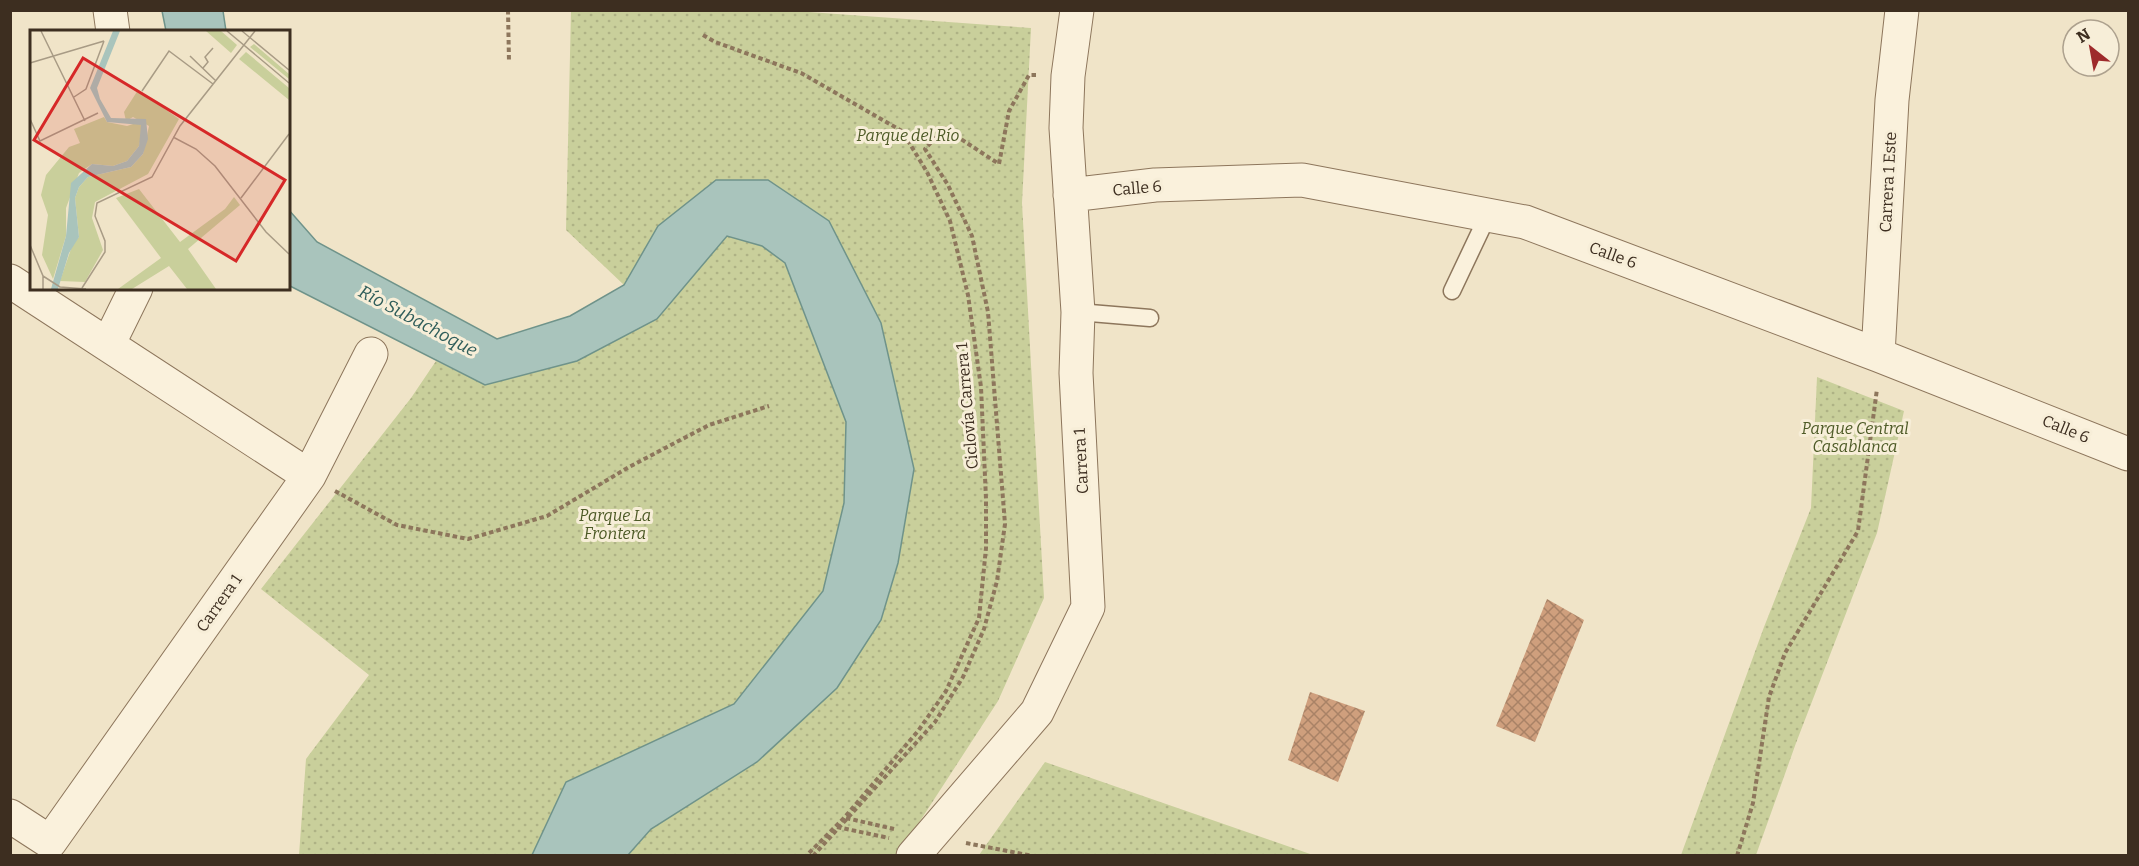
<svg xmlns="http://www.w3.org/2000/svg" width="2139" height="866" font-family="Bitter,serif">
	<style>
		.grass { fill: url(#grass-dots) }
		.water { fill: #a9c4bc; stroke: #6f938a; stroke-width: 1.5 }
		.building { fill: url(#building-cross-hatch) }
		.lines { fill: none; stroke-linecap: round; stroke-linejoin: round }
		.service-casing { stroke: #8d765c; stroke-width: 19 }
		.minor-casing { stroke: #8d765c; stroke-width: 35 }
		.path { stroke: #8d765c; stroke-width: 4; stroke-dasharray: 4.5 3; stroke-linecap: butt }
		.service { stroke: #faf1dc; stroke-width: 16 }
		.minor { stroke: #faf1dc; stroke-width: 33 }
		.labels { text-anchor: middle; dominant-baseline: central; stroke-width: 6; stroke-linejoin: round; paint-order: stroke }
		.park-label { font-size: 16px; font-style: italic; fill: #4d5a26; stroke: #f7eed8 }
		.street-label { font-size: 16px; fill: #3d2e20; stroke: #f7eed8 }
		.water-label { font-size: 18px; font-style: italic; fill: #2f5d5a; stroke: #f7eed8 }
		.inset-road { fill: none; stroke: #a89b85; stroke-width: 1.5 }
		.view { fill: #d62828; fill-opacity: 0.15; stroke: #d62828; stroke-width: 3 }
		.inset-edge { fill: none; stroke: #3d2e20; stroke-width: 3 }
	</style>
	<defs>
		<pattern id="grass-dots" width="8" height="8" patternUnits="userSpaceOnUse" patternTransform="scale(1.5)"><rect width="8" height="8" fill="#c9cf9b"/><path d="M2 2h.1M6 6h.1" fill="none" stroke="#aeb285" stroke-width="1.8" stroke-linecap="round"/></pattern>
		<pattern id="building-cross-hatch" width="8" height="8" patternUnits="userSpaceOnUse" patternTransform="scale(1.5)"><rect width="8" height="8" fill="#cf9f7d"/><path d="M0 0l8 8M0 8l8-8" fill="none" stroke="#a98266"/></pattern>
	</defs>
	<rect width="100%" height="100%" fill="#f0e4c8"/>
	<path class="grass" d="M571 11H795L1031 28 1022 203 1044 598 998 701 909 838 895 855H628L651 829 757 762 881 619 898 563 914 469 881 323 829 221 768 180 658 226 624 285 566 230Z
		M728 235 762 246 785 263 846 422 844 503 823 591 734 704 566 782 532 855H299L306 759 369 675 261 589 411 398 436 361 485 385 657 319Z
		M1817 377 1904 411 1877 533 1796 743 1756 855H1681L1764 627 1811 508Z
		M1045 762 1313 855H979Z"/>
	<path class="water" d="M162 11H223L226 31H166Z
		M716 180H768L829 221 881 323 914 469 898 563 881 620 837 688 757 762 651 829 628 855H532L566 782 734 704 823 591 844 503 846 422 785 263 762 246 727 236 657 319 577 361 485 385 288 285V209L317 242 497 339 570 316 624 285 658 226Z"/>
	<path class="building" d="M1547 599 1584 620 1535 742 1496 726Z
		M1310 692 1365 711 1338 782 1288 760Z"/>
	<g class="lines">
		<defs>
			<path id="service" d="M1452 291 1488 215
				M1078 312 1150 318"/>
			<path id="minor" d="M110 10 113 32
				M1070 195 1155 185 1302 180 1525 222 1878 355 2128 454
				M10 281 309 476
				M108 345 136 288
				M1878 355 1892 100 1902 10
				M10 816 50 842 309 476 371 354
				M913 856 1037 712 1088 607 1076 373 1078 312 1066 128 1068 76 1077 10"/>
		</defs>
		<use href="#service" class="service-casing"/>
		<use href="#minor" class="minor-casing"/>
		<path class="path" d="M508 10 509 62
			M703 35 715 42 801 73 902 131 927 172 950 221 968 295 981 387 986 499V548L979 618 946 691 918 731 844 818 806 856
			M335 491 397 525 468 539 547 516 629 467 709 425 769 406
			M846 818 894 829
			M837 827 889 838
			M966 843 1033 856
			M813 856 935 722 963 677 984 629 997 581 1005 524 988 312 972 236 948 185 925 149 944 128 999 164 1009 111 1029 75H1037
			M1737 856 1753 803 1769 697 1785 653 1858 531 1877 389"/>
		<use href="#service" class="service"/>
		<use href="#minor" class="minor"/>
	</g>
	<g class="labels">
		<g class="park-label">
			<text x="908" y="135">Parque del Río</text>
			<text x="1855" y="428">Parque Central<tspan x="1855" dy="18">Casablanca</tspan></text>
			<text x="615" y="515">Parque La<tspan x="615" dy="18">Frontera</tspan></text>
		</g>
		<g class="street-label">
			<text transform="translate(1888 182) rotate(-87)">Carrera 1 Este</text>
			<text transform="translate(1137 188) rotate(-5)">Calle 6</text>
			<text transform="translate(1613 255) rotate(20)">Calle 6</text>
			<text transform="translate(967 406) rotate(-95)">Ciclovía Carrera 1</text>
			<text transform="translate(2066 429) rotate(22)">Calle 6</text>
			<text transform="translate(1081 461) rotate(-93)">Carrera 1</text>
			<text transform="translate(219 603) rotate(-55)">Carrera 1</text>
		</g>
		<g class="water-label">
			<text transform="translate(418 321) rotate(28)">Río Subachoque</text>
		</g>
	</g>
	<g transform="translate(30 30)">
		<rect width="260" height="260" fill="#f0e4c8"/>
		<path d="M176 1H191L207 15 201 23ZM224 14 259 44V49L220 17ZM216 22 259 58V70L209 29ZM108 60 149 89 118 144 65 172 62 188 73 220 55 252 30 251 43 213 49 207 45 168 49 157 58 147 101 137 113 124 119 96 103 87 96 91 94 82ZM74 87 77 92 97 96 109 92 113 98 109 116 97 131 83 136 62 134 49 143 36 178V206L23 249 12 225 18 185 11 165 16 145 39 117 50 113 44 99ZM109 159 150 212 195 179 204 167 210 175 158 219 186 259H157L139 236 102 259H88L131 228 86 168Z" fill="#c9cf9b"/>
		<path d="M83 1H90L67 58 70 69 81 88 116 89 118 109 113 124 101 137 58 147 49 157 45 168 49 207 39 223 28 259H21L36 206 41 153 62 134 83 136 97 131 109 116 111 95 77 92 60 58Z" fill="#a9c4bc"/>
		<path class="inset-road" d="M11 1 55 91M197 1 259 53M212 1 259 40M160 26 186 51M0 33 74 11M173 38 178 32 175 27 183 18M112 61 139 21 183 54M44 67 56 59 74 11M0 89 10 111 68 83M143 107 166 119 185 136 236 202 259 224M211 168 259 104M0 215 13 246V259M13 246 30 257 56 259M52 258 75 222V211L65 186 67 173 122 147 150 96 225 1"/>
		<path class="view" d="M53 28 255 150 206 231 4 110Z"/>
		<rect width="260" height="260" class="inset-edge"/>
	</g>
	<rect width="2139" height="866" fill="none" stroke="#3d2e20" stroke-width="24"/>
	<g transform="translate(2091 48) rotate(329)"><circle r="28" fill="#f7eed8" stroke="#ada18e" stroke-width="1.5"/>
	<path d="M0-4.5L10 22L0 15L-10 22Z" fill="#9e2a2b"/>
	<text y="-9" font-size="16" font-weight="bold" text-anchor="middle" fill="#3d2e20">N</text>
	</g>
</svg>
